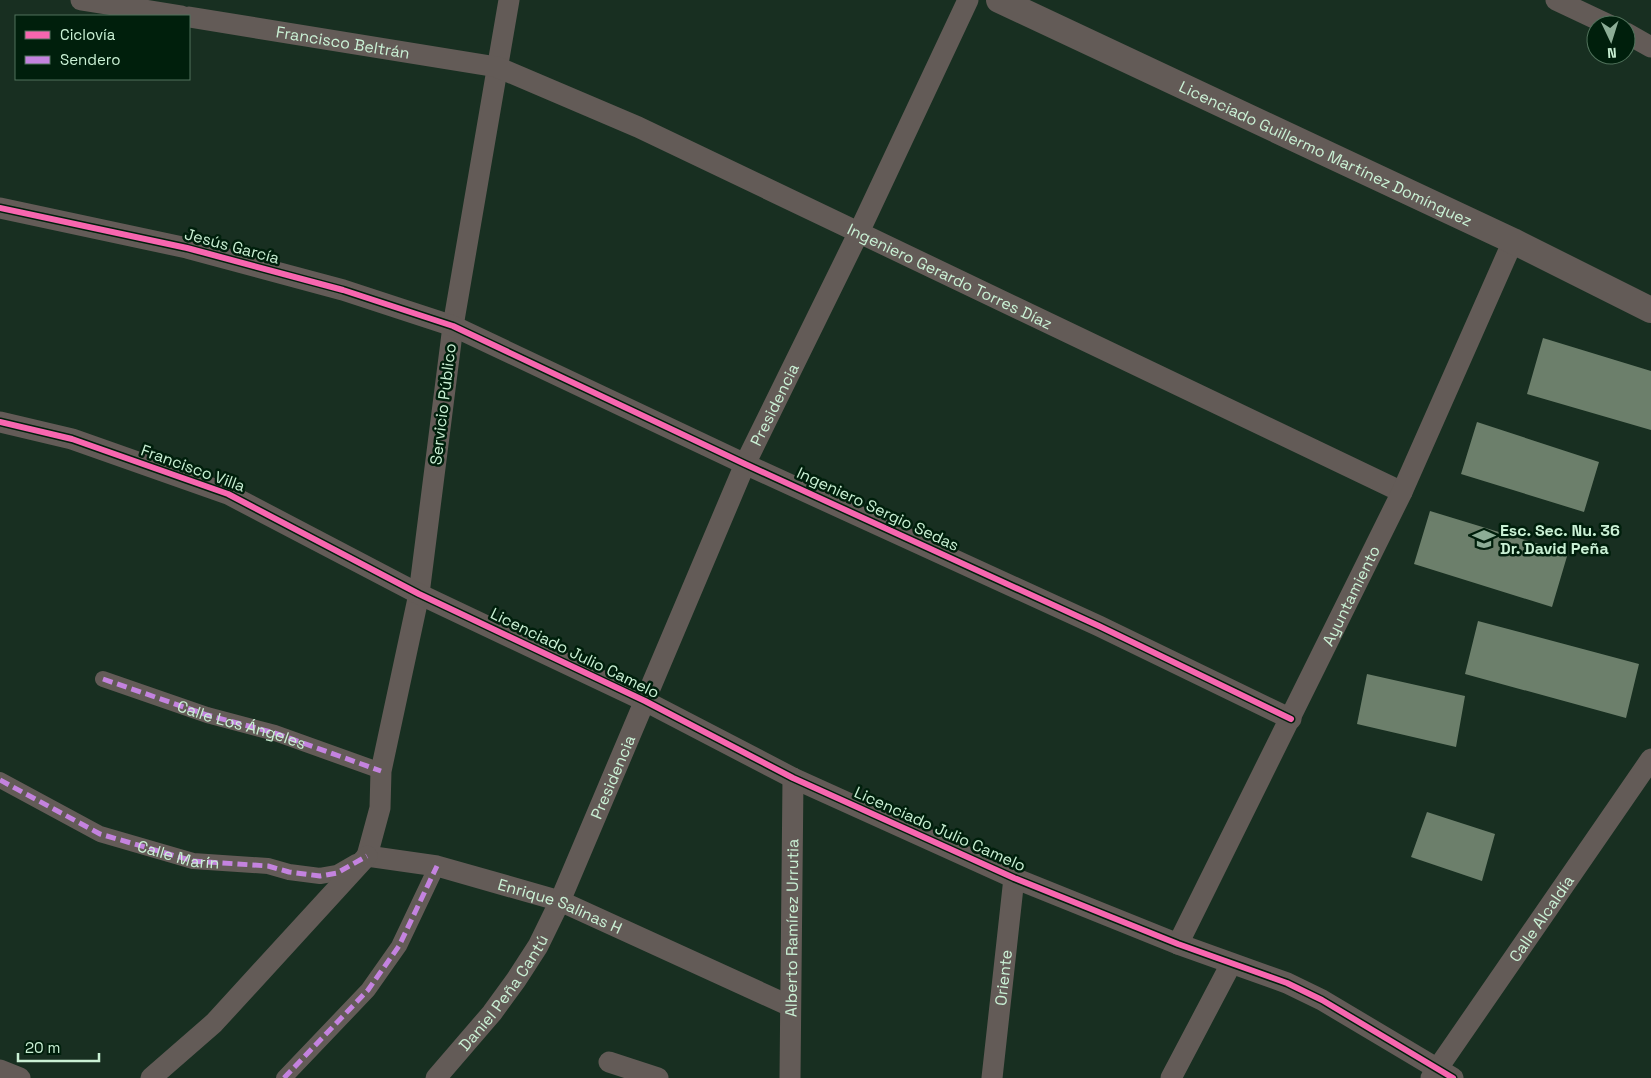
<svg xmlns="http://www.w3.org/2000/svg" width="1651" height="1078" font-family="'Space Grotesk',sans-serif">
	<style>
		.building { fill: #6c7f6b }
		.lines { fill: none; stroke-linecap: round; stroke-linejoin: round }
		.pedestrian { stroke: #635b57; stroke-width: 16 }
		.minor { stroke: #635b57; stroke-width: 21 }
		.tertiary { stroke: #635b57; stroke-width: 26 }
		.quiet { stroke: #c483df; stroke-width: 5; stroke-dasharray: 10 5; stroke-linecap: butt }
		.cycleway-casing { stroke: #001f0c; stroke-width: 9 }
		.cycleway { stroke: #f766af; stroke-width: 6 }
		.labels { text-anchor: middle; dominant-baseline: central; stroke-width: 5; stroke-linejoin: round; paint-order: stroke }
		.street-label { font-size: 16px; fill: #caf1d5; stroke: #001f0c }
		.poi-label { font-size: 16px; font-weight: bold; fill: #caf1d5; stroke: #001f0c; text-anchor: start }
	</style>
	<rect width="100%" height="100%" fill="#182f21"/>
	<path class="building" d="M1543 338 1651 371V430L1527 394Z
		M1477 422 1599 462 1584 512 1461 474Z
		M1430 511 1568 553 1552 607 1414 564Z
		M1478 621 1639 664 1626 718 1465 674Z
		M1367 674 1465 696 1456 747 1357 724Z
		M1427 812 1495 834 1482 881 1411 857Z"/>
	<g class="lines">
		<g class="pedestrian">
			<path d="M103 679 207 715 275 733 381 771"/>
			<path id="s1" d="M0 780 100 834 193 861 268 866 289 872 320 876 337 873 356 862"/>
			<path d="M284 1078 368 990 399 946 437 866"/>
		</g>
		<g class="minor">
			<path d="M81 0 182 16"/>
			<path id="s2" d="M509 0 453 326 419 594 381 771 380 808 367 856 437 866 560 901 790 1006"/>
			<path d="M1556 0 1609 25"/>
			<path id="s3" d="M189 17 497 67 638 127 1402 492"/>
			<path d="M1626 33 1651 47"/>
			<path d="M0 208 187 248 343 290 453 326 745 464 1099 626 1291 719"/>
			<path d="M0 422 72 439 228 494 419 594 645 701 793 778 1014 878 1178 944 1287 983 1322 1000 1453 1078"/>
			<path id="s4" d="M1178 944 1402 492 1513 241"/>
			<path d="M609 1062 658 1078"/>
			<path d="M0 1070 20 1078"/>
			<path d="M151 1078 214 1023 367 856"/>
			<path id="s5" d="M436 1078 492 1013 516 980 538 946 560 901 745 464 859 232 968 0"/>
			<path id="s6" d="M790 1078 793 778"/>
			<path id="s7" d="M992 1078 1014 878"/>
			<path d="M1171 1078 1231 964"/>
			<path id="s8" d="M1431 1078 1651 759"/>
		</g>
		<path class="tertiary" id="s9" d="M999 0 1513 241 1651 310"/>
		<g class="quiet">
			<path id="s10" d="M103 679 207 715 275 733 381 771"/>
			<path d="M0 780 100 834 193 861 268 866 289 872 320 876 337 873 367 856"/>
			<path d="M284 1078 368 990 399 946 437 866"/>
		</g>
		<defs>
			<path id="cycleway" d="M0 208 187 248 343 290 453 326 745 464 1099 626 1291 719
				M0 422 72 439 228 494 419 594 645 701 793 778 1014 878 1178 944 1287 983 1322 1000 1453 1078"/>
		</defs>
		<use href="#cycleway" class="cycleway-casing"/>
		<use href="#cycleway" class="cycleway"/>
	</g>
	<defs>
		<symbol id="school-bare" viewBox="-9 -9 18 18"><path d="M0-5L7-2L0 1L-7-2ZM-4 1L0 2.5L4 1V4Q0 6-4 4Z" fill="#8cad96" stroke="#001f0c" stroke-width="2.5" paint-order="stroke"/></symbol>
	</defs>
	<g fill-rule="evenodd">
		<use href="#school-bare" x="1468" y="523" width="32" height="32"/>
	</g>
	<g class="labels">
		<g class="street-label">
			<text stroke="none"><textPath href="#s3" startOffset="156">Francisco Beltrán</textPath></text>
			<text stroke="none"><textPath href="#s9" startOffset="361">Licenciado Guillermo Martínez Domínguez</textPath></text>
			<text transform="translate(232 246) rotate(15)">Jesús García</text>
			<text stroke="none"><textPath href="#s3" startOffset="811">Ingeniero Gerardo Torres Díaz</textPath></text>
			<text transform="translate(443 404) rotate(-83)">Servicio Público</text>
			<text stroke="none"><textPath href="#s5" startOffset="758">Presidencia</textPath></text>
			<text transform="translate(193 468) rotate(20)">Francisco Villa</text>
			<text transform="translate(878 509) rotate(25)">Ingeniero Sergio Sedas</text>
			<text stroke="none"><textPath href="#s4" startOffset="389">Ayuntamiento</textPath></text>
			<text transform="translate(575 653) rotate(26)">Licenciado Julio Camelo</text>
			<text stroke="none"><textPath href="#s10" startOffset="146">Calle Los Ángeles</textPath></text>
			<text stroke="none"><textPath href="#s5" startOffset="352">Presidencia</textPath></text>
			<text transform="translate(940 829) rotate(24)">Licenciado Julio Camelo</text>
			<text stroke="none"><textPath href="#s1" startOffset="195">Calle Marín</textPath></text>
			<text stroke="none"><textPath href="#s2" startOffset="1069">Enrique Salinas H</textPath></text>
			<text stroke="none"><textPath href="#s8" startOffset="194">Calle Alcaldía</textPath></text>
			<text stroke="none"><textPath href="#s6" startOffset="150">Alberto Ramírez Urrutia</textPath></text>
			<text stroke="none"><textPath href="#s7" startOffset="101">Oriente</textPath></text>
			<text stroke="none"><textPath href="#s5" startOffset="109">Daniel Peña Cantú</textPath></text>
		</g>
		<g class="poi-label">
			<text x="1500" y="530">Esc. Sec. Nu. 36<tspan x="1500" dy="18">Dr. David Peña</tspan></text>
		</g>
	</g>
	<rect x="15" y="15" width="175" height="65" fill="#001f0c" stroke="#51735c"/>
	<rect x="25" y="31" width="25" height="8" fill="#f766af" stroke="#51735c"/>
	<text x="60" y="40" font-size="15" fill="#caf1d5">Ciclovía</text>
	<rect x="25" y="56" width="25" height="8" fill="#c483df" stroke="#51735c"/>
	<text x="60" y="65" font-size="15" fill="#caf1d5">Sendero</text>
	<g transform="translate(1611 40) rotate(176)"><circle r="24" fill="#001f0c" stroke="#51735c"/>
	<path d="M0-4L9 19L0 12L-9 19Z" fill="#8cad96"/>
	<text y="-8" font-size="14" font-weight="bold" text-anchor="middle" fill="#caf1d5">N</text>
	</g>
	<path d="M18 1053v8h81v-8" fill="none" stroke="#caf1d5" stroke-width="2.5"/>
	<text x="25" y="1053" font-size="15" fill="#caf1d5" stroke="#001f0c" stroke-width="4" paint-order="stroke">20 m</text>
</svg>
